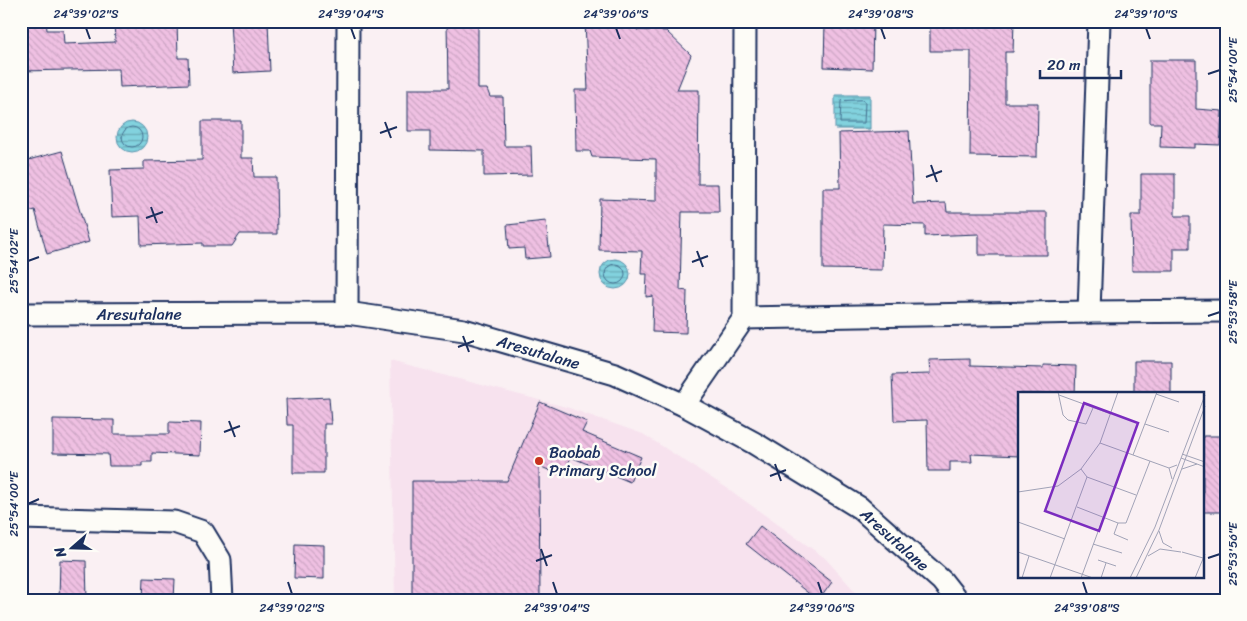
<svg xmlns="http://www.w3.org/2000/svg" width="1247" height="621" font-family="Sriracha,sans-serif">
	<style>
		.built { fill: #f7e2ee }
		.water { fill: url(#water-rules); stroke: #5991ab }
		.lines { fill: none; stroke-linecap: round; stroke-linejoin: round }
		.shore { stroke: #447091; stroke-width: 1 }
		.building { fill: url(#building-back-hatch); stroke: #1b2f5e }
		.street-casing { stroke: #1b2f5e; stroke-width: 25 }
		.street { stroke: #fdfcf7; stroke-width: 21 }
		.ticks { fill: none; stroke: #1b2f5e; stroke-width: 2 }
		.poi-dot { fill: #c8321e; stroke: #fdfcf7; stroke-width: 2 }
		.labels { text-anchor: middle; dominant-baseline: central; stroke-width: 5; stroke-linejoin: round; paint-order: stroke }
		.street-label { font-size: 16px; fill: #1b2f5e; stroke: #fdfcf7 }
		.poi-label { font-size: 16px; fill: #1b2f5e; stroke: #fdfcf7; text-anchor: start }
		.inset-road { fill: none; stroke: #a1a3b7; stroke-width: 1 }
		.view { fill: #7b2cbf; fill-opacity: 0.15; stroke: #7b2cbf; stroke-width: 2.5 }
		.inset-edge { fill: none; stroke: #1b2f5e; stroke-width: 2.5 }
		.neatline { fill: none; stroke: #1b2f5e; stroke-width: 2 }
		.ticks-label { font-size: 12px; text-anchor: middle; fill: #1b2f5e }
	</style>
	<defs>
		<pattern id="water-rules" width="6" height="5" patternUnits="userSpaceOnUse" patternTransform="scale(1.25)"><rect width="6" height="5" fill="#82d2de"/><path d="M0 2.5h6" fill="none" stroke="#6aabb7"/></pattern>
		<pattern id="building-back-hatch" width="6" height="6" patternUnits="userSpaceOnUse" patternTransform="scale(1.25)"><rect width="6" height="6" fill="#efc0e2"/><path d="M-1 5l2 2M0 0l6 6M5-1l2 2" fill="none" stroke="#cca5c4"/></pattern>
	</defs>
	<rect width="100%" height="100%" fill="#faf0f3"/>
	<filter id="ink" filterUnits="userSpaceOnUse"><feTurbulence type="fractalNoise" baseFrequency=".02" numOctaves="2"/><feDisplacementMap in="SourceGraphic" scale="10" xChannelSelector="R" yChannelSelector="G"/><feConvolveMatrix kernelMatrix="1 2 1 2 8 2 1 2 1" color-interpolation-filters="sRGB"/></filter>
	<g filter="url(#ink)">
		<path class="built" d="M390 361 566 407 643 434 727 488 825 558 863 600H395Z"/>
		<path class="water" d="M835 95H870V129H835Z
			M117 137a15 15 0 1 1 30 0a15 15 0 1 1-30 0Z
			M600 274a15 15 0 1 1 30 0a15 15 0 1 1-30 0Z"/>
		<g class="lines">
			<path class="shore" d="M862 100 865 102 864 123H840L841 101Z
				M122 137a10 10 0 1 1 20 0a10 10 0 1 1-20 0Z
				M605 274a10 10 0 1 1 20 0a10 10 0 1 1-20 0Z"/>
		</g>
		<path class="building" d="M21 21H46L47 30H63L64 44 115 42 114 21H177L178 58H188L189 84 120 87 119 69 21 71Z
			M230 21H268L270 71 233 73Z
			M447 21H478V89H487L490 97H503L504 146H531L532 175 484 176V151L430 150V131H408V89H448Z
			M585 21H638L637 30 666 31 691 55 677 90H699L698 184H718L719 212H682L680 290 687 291 686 333 652 332 653 296 646 297 647 274H641L642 251 599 250 600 199 656 201V159L592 157 590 151H576L575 90H588Z
			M825 21H873L872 69 824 67Z
			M930 21H1014L1013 52H1005V103H1038L1037 157 970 156 971 51H930Z
			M1150 60H1196V109L1222 111 1220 145 1195 144V148L1160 147 1161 123H1150Z
			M202 121H241V158H253L254 177H276L277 234H240L232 246H203V243L141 245 140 216 112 217 110 170 144 169V161L202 160Z
			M909 131 913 204 946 203 947 212H1047V255H979V234L925 236V225L883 224 882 270 823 269V188H840L839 133Z
			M62 151 89 242 47 254 35 210 21 214V162Z
			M1141 174H1175V216H1190V248H1174V271H1132L1131 215H1141Z
			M546 221 550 257 525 259 524 248 509 249 507 225Z
			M970 359V366L1043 368V365L1076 366 1075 394H1020V456L971 454 972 462H950V471H928L927 420 894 421 892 375 930 374 929 360Z
			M1134 361H1171V394H1134Z
			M329 397 331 424H324V473H293V425H287L286 399Z
			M540 402 587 422 582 432 641 457 630 482 571 457 563 476 539 466 540 600H412V481H507Z
			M53 419 114 420V434H169V422L201 423 200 455 152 453V462H142V466H109L108 454 53 453Z
			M1203 436H1226V512H1203Z
			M760 526 832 582 819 600H817L746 544Z
			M295 544 324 545V579L294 578Z
			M60 560 86 561 87 600H59Z
			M144 578 175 579 174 600H143Z"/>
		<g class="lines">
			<defs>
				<g id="street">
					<path d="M1089 312 1099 21"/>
					<path d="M347 313 348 21"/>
					<path id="s1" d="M21 314 347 313 464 330 615 374 684 405 754 443 860 508 942 581 957 600"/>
					<path d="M744 318 1089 312 1226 311"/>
					<path d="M684 405 744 318 745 21"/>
					<path d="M21 518 174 522 203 532 220 560 222 600"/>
				</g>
			</defs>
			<use href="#street" class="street-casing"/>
			<use href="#street" class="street"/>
		</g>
	</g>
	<path class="ticks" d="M86 28 90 39M351 28 355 39M616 28 620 39M881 28 885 39M1146 28 1150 39M1208 74 1220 70M385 122 391 138M380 133 397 127M931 165 937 182M926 177 942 171M151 207 157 223M146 218 163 212M697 251 703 267M28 261 39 257M692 262 708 256M1208 316 1220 312M463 336 469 352M458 347 474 341M229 421 235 437M224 432 240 426M775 464 781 481M770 476 786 470M28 504 39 499M541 549 547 566M1208 558 1220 554M536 561 552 555M288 582 292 594M553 582 557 594M818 582 822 594M1083 582 1087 594"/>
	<circle class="poi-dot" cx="539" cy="461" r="5"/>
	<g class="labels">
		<g class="street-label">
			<text stroke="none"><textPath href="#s1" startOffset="118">Aresutalane</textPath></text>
			<text stroke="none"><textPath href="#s1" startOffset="522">Aresutalane</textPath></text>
			<text stroke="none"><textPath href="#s1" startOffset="928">Aresutalane</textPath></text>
		</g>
		<g class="poi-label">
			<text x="549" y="452">Baobab<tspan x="549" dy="18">Primary School</tspan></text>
		</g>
	</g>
	<g transform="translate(1018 392)">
		<rect width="186" height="186" fill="#faf0f3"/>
		<path class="inset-road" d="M40 0 45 23 50 28 68 32 75 16M138 2 161 10M41 3 93 22M127 32 151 40M82 51 151 76M164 62 187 70M115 63 139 0M163 66 187 75M63 77 69 85 118 103M164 77 179 72M154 87 151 76 159 73M0 100 40 94 63 77 82 51 100 0M59 115 100 131H108L132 69M0 130 47 147M100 131 96 142 110 148M141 139 145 151 154 156M75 152 104 161M0 160 75 186M164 160 185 166M130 164 142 157 163 160M80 168 98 174M4 186 11 164M32 186 69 85M63 186 85 126M83 186 88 171M112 186 137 135 187 3M118 186 141 138 187 14M177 186 187 162"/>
		<path class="view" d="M66 11 120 31 81 139 27 119Z"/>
		<rect width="186" height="186" class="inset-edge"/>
	</g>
	<rect width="1247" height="621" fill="none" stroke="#fdfcf7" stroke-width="55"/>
	<g transform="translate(72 548) rotate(250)" stroke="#fdfcf7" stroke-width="4" paint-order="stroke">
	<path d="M0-4L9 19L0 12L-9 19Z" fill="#1b2f5e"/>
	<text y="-8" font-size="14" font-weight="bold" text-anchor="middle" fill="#1b2f5e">N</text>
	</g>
	<path d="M1040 70v8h81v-8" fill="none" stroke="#1b2f5e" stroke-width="2.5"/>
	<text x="1047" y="70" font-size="15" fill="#1b2f5e" stroke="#fdfcf7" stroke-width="4" paint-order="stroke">20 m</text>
	<rect x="28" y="28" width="1192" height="566" class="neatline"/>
	<g class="ticks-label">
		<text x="86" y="18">24°39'02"S</text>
		<text x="351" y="18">24°39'04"S</text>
		<text x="616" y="18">24°39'06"S</text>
		<text x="881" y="18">24°39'08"S</text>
		<text x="1146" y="18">24°39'10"S</text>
		<text transform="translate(1233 70) rotate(-90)" y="4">25°54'00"E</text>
		<text transform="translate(14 261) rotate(-90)" y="4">25°54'02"E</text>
		<text transform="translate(1233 312) rotate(-90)" y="4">25°53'58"E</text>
		<text transform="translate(14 504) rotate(-90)" y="4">25°54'00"E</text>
		<text transform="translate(1233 554) rotate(-90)" y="4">25°53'56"E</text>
		<text x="292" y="612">24°39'02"S</text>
		<text x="557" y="612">24°39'04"S</text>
		<text x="822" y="612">24°39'06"S</text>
		<text x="1087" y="612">24°39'08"S</text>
	</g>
</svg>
